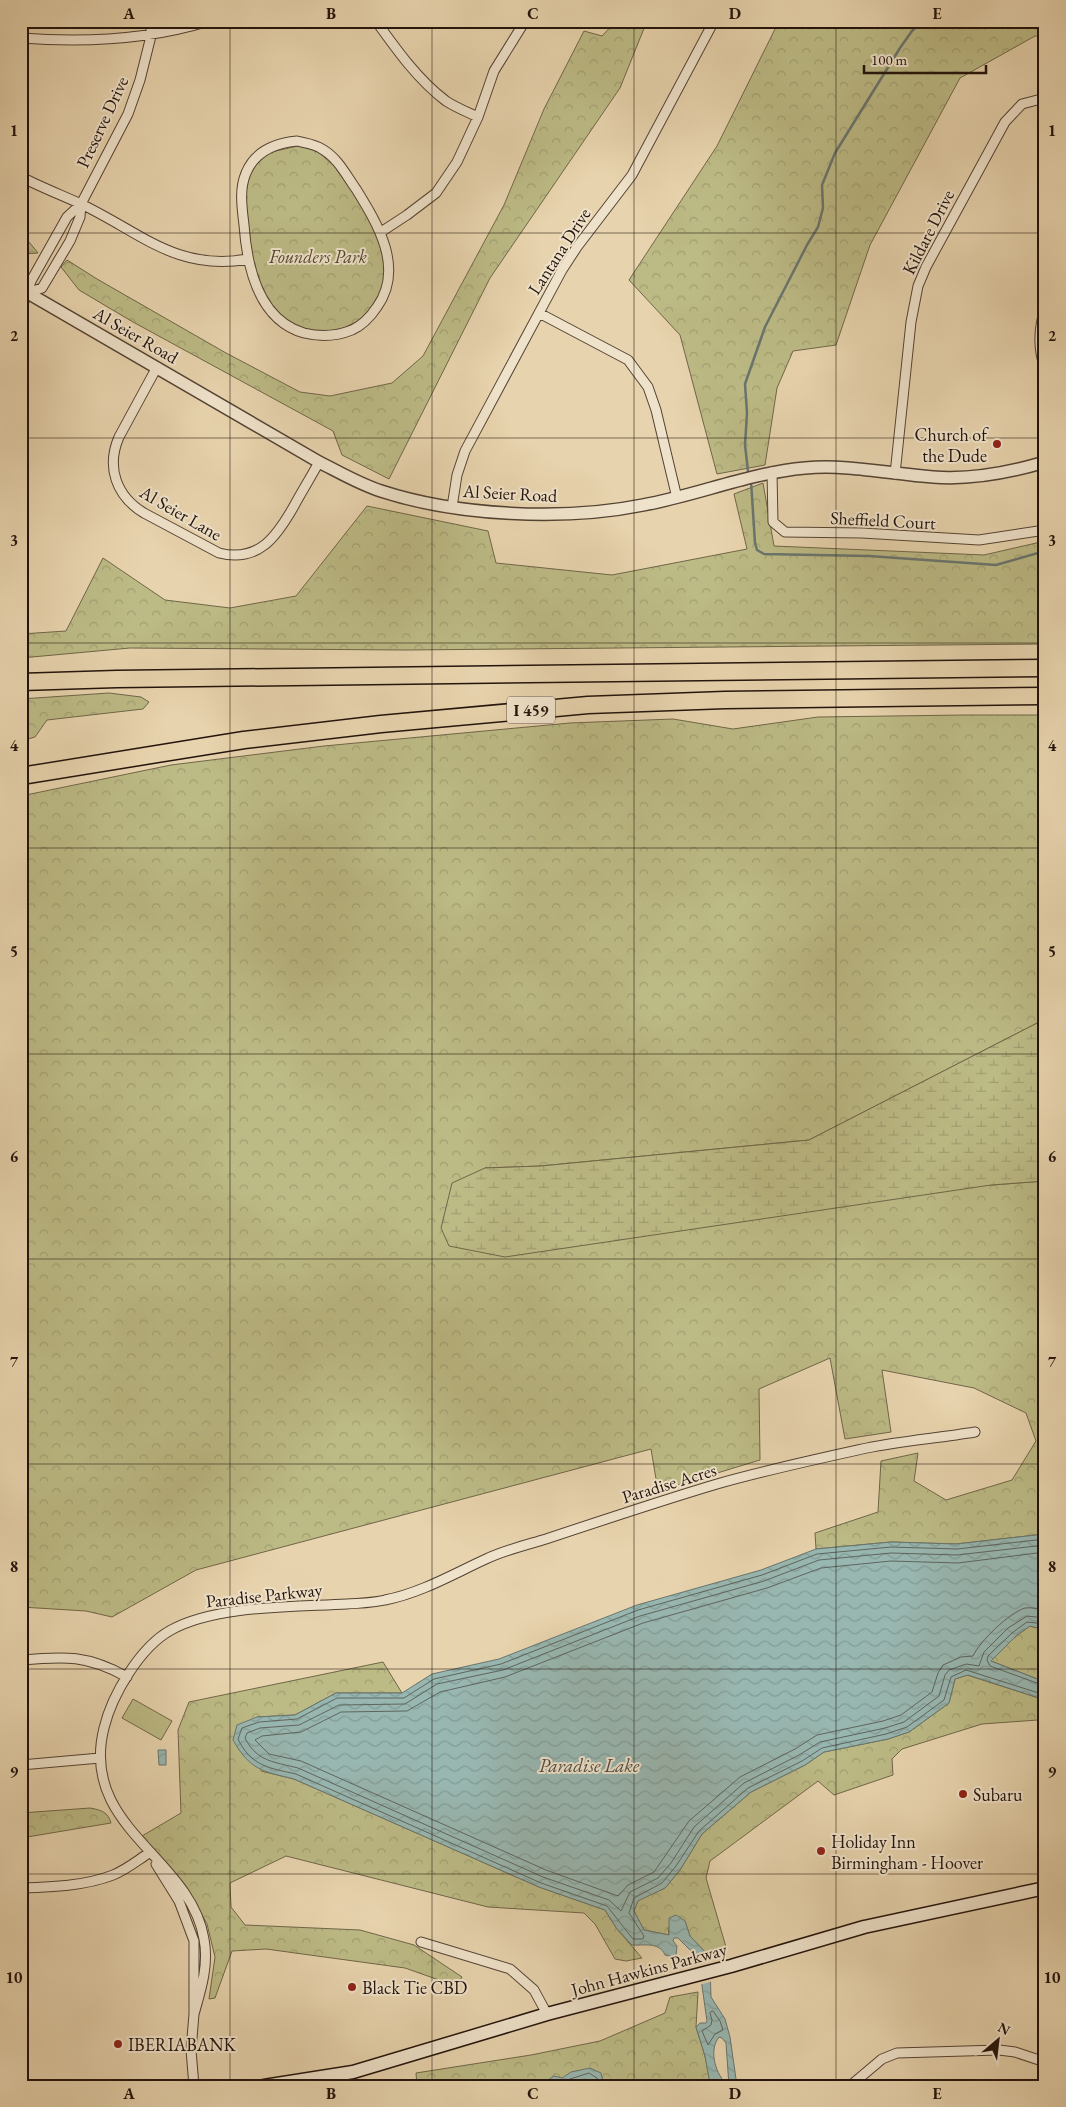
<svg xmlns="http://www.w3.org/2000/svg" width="1066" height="2107" font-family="'EB Garamond',serif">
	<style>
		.grass { fill: #bcba85; stroke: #706648 }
		.forest { fill: url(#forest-crowns); stroke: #706648 }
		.wetland { fill: url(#wetland-marsh); stroke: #706648 }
		.water { fill: url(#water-waves); stroke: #69756f }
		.pier { fill: #e7d3ad }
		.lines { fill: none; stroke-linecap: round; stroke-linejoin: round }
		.shore { stroke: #5e655e; stroke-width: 1 }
		.stream { stroke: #69756f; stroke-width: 2.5 }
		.minor-casing { stroke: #544334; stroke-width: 11 }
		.tertiary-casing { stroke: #544334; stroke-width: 14 }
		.secondary-casing { stroke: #23130c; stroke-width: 15 }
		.motorway-casing { stroke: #23130c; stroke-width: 19 }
		.minor { stroke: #efe2ca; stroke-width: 9 }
		.tertiary { stroke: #efe2ca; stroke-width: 11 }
		.secondary { stroke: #efe2ca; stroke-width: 12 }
		.motorway { stroke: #e7d3ad; stroke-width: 16 }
		.grid { fill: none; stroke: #23130c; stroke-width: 1; stroke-opacity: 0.55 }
		.poi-dot { fill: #8f2418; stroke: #efe2ca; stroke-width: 2 }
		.labels { text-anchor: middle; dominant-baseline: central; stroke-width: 4; stroke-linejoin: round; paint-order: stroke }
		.shield { fill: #efe2ca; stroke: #605145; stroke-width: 1 }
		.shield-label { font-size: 16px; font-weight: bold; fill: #23130c }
		.street-label { font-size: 18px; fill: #23130c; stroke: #efe2ca }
		.park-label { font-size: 18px; font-style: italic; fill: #514530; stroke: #efe2ca }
		.poi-label { font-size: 18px; fill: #23130c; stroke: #efe2ca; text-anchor: start }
		.water-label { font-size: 19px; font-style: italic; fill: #4c4c46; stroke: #efe2ca }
		.neatline { fill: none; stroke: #23130c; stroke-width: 2 }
		.grid-label { font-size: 16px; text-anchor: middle; font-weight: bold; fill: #23130c }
	</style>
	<defs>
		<pattern id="forest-crowns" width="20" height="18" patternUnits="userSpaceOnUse" patternTransform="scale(1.25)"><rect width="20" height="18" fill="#bcba85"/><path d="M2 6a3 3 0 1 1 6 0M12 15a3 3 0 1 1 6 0" fill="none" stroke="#a19f72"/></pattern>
		<pattern id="wetland-marsh" width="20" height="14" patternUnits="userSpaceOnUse" patternTransform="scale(1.25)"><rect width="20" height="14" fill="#bcba85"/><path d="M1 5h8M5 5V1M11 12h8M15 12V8" fill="none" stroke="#a19f72"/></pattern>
		<pattern id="water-waves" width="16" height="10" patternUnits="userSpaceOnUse" patternTransform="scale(1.25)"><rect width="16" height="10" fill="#98b7b1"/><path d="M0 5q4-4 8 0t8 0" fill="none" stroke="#839c97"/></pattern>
	</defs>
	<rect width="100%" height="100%" fill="#e7d3ad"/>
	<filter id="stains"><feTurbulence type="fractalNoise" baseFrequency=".004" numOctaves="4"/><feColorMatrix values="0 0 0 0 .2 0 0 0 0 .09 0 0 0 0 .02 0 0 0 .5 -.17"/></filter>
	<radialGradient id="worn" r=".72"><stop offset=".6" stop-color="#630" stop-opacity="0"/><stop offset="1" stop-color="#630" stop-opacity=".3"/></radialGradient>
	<path class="grass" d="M133 1699 172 1721 161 1740 122 1718Z"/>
	<path class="forest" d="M616 21H647L620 88 490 278 389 479 342 455 333 431 133 322 79 290 61 267 67 260 97 279 226 353 300 392 330 396 392 383 423 356 504 205 544 109 584 31 602 36Z
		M779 21H1045V36H1035L960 78 870 245 836 345 793 351 777 388 765 465 717 474 680 335 629 280 717 146Z
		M298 146 316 150 334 166 381 232 385 279 377 300 362 319 335 332H311L285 324 269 307 248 258 243 188 252 166 271 152Z
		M21 238 29 242 38 253 21 254Z
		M763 483 774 546 984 555 1045 541V644L406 650 130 648 21 658V634L66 631 103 558 165 600 230 608 296 596 367 506 488 531 496 563 612 575 747 549 734 494Z
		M109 693 141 697 149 702 143 709 47 720 35 737 21 741V699Z
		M964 715H1045V1019L809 1140 541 1166 485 1168 991 1185 1045 1181V1534L956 1544 891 1542 816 1549 815 1533 878 1512 881 1461 918 1453 914 1481 946 1500 1012 1480 1036 1441 1026 1413 974 1388 882 1370 891 1432 845 1439 830 1358 759 1389 760 1460 658 1491 651 1449 196 1570 112 1617 86 1611 21 1607V796L171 765 324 746 570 723 673 719 733 729 818 717Z
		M1030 1626 1045 1630V1682L991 1661 1016 1636Z
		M383 1662 402 1693H336L295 1715 257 1717 261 1771 294 1779 539 1887 605 1910 617 1929 642 1958 626 1961 615 1959 595 1924 584 1913 488 1907 286 1856 230 1883 231 1907 245 1925 360 1930 414 1945 462 1977 456 1986 405 1968 266 1949 232 1951 215 1998 209 1999 215 1957 207 1924 186 1886 142 1836 181 1813 178 1730 189 1702Z
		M967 1675 1045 1700V1723L1038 1720 982 1724 902 1749 892 1759 893 1775 834 1795 818 1781 710 1861 706 1878 726 1947 705 1952 690 1936 685 1921 668 1928 669 1935 644 1930 634 1911 638 1900 665 1888 680 1870 702 1834 751 1792 805 1765 824 1752 888 1739 909 1732 949 1703 955 1679Z
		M90 1808C101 1810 108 1812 111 1823L21 1838V1813Z
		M698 1992 696 2027 705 2056 711 2086H417L416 2073 531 2055 600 2041 665 2013 670 1997Z"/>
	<path class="wetland" d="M1045 1019V1181L991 1185 505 1257 449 1246 441 1228 452 1183 485 1168 541 1166 809 1140Z"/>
	<path class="water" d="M1045 1534V1630L1030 1626 1016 1636 991 1661 1045 1682V1700L968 1675 955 1679 949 1703 909 1732 888 1739 824 1752 805 1765 751 1792 702 1834 680 1870 665 1888 638 1901 634 1911 644 1930 669 1935V1918L676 1915 685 1921 690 1936 705 1952 710 1965 711 1997 725 2019 730 2037 737 2086H729L726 2043 722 2038 719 2037C708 2051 716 2075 728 2086H711L710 2084 705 2056 696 2027 700 2023H706L707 2021 698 1958 678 1938H674L673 1941 677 1946 676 1955 672 1957 665 1955C659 1941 643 1946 632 1945L617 1929 605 1910 539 1887 294 1779C262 1771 250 1770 233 1740L237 1725 257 1717 295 1715 336 1693H402L432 1674 499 1659 637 1605 761 1570 816 1549 891 1542 956 1544Z
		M158 1750H166V1765H159Z
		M590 2068 601 2073 604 2086H562L559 2084 558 2086 540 2085 554 2076 562 2078 571 2072Z"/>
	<path class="pier" d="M709 1955 713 1965V1981L699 1985 695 1958Z"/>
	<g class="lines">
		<path class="shore" d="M1045 1539 957 1549 891 1547 817 1554 762 1575 638 1610 501 1664 434 1679 404 1698H337L297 1719 259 1722 242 1728 238 1739C251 1766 269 1768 296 1774L541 1883 607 1906 633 1939H643L644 1936 629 1913 634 1898 662 1883 676 1866 699 1831 748 1788 802 1761 822 1748 886 1734 907 1727 944 1700 951 1677 966 1670 1045 1695
			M1045 1545 957 1555 891 1553 819 1560 764 1581 640 1616 503 1670 437 1684 405 1704 339 1705 299 1725 260 1728 247 1733 245 1738C257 1762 275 1762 298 1768L543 1877 609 1900 621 1911 630 1892 658 1878 671 1863 694 1827 744 1783 799 1755 820 1742 885 1728 904 1722 939 1696 945 1675 949 1670 966 1664 979 1666 984 1652 1008 1628 1027 1616 1045 1618
			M1045 1552 958 1563 891 1561 821 1568 767 1588 643 1623 505 1677 440 1692 407 1711 341 1712 301 1732 262 1736 255 1740 269 1754 301 1761 546 1870 618 1896 628 1885 654 1872 689 1821 740 1777 795 1749 817 1735 883 1721 901 1715 932 1692 938 1673 943 1665 961 1657 973 1656C980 1641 1009 1613 1025 1608 1032 1607 1038 1609 1045 1610
			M1045 1624 1027 1622 1012 1633 988 1656 987 1660 990 1666 1045 1686
			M713 2011 720 2021 723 2030 715 2034 708 2045 702 2031 711 2025 712 2020 710 2013Z
			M548 2086 589 2073 597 2078 599 2086"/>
		<path class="stream" d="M748 471 745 445 747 413 745 384 765 327 807 245 818 227 823 208 822 185 835 153 900 48 912 31 922 21
			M751 481 755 543 757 550 764 554 869 556 996 565 1045 551"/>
		<defs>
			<path id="minor" d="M376 21C396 49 418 80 446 101 455 107 467 112 478 117
				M21 38C85 43 148 40 209 21
				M297 141C305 143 315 144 322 149 338 158 346 175 356 189 377 223 405 268 377 307 371 316 363 325 352 330 337 336 320 337 304 333 259 320 247 267 244 225 242 208 239 189 246 173 255 151 276 143 297 141Z
				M21 177C41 187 61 195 81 204 140 232 177 272 248 259
				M381 232 407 215 436 193 457 162 478 117 494 71 525 21
				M27 293 42 288 70 241 80 217 81 204
				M1045 309C1038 330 1038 349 1045 369
				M21 310 31 281 67 217 81 204 128 114 140 80 151 36V21
				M539 313 628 360 648 387 656 410 677 498
				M157 367 119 437C106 467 116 496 144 513L219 553C259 563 277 536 294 506 302 491 311 477 319 462
				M772 472 773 522 785 532 862 533 979 540 1045 530
				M895 474 911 322 918 286 926 267 1005 122 1022 104 1045 98
				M452 507 457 475 465 451 562 270 577 247 632 175 714 21
				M21 1660C65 1656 88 1655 127 1677
				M21 1765 100 1758
				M156 1864 179 1901 194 1941V2014L191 2050 194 2086
				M21 1888C51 1887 85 1886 113 1875 126 1870 138 1860 149 1853
				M421 1942 510 1969 534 1990 547 2014
				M194 2014C201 1990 209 1965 204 1939 190 1856 79 1828 104 1728 112 1695 140 1647 171 1630 216 1605 295 1607 347 1604 360 1603 373 1603 385 1600 421 1593 453 1574 486 1559 505 1550 526 1545 546 1539 603 1520 660 1501 717 1484 766 1470 817 1459 867 1448 902 1441 939 1438 975 1432
				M850 2086 882 2059 897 2053 999 2050 1015 2052 1045 2062"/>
			<path id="tertiary" d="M21 289 319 462C339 472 359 484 381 491 457 516 564 521 643 505 698 495 749 473 805 468 847 464 891 474 933 477 971 480 1008 473 1045 462"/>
			<path id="secondary" d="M264 2086 353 2072 547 2014 731 1966 864 1927 1045 1888"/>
			<path id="motorway" d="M21 682 117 679 1045 668
				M21 776 244 740 381 724 588 705 725 700 1045 696"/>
		</defs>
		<use href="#minor" class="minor-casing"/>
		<use href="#tertiary" class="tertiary-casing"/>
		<use href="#secondary" class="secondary-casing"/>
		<use href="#motorway" class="motorway-casing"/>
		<use href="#minor" class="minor"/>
		<use href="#tertiary" class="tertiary"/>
		<use href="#secondary" class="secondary"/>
		<use href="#motorway" class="motorway"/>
	</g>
	<path class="grid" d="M230 21V2086M432 21V2086M634 21V2086M836 21V2086M21 233H1045M21 438H1045M21 643H1045M21 848H1045M21 1054H1045M21 1259H1045M21 1464H1045M21 1669H1045M21 1874H1045"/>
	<g class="poi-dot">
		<circle cx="997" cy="444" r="5"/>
		<circle cx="963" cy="1794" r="5"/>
		<circle cx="821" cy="1851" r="5"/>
		<circle cx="352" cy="1987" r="5"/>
		<circle cx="118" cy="2044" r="5"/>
	</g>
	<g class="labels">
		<rect class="shield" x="507" y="696.5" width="48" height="27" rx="4"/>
		<g class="shield-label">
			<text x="531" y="710">I 459</text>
		</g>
		<g class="street-label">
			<text transform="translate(102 122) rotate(-65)">Preserve Drive</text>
			<text transform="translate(928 232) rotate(-63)">Kildare Drive</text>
			<text transform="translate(559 251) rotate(-57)">Lantana Drive</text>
			<text transform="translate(136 335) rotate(30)">Al Seier Road</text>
			<text transform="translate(510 493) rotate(3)">Al Seier Road</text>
			<text transform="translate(181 513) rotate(30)">Al Seier Lane</text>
			<text transform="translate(883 520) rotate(3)">Sheffield Court</text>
			<text transform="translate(669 1483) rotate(-17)">Paradise Acres</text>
			<text transform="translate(264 1595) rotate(-6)">Paradise Parkway</text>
			<text transform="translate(649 1969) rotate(-15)">John Hawkins Parkway</text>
		</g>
		<g class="park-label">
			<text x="318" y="256">Founders Park</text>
		</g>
		<g class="poi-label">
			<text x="987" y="434" text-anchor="end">Church of<tspan x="987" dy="21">the Dude</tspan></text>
			<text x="973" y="1794">Subaru</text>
			<text x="831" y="1841">Holiday Inn<tspan x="831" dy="21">Birmingham - Hoover</tspan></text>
			<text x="362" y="1987">Black Tie CBD</text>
			<text x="128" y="2044">IBERIABANK</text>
		</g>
		<g class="water-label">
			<text x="589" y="1765">Paradise Lake</text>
		</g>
	</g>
	<rect width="1066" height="2107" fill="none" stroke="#e7d3ad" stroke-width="55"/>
	<g transform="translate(998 2040) rotate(28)" stroke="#efe2ca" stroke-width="4" paint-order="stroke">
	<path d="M0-4L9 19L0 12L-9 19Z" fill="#23130c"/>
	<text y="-8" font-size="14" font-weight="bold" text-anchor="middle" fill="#23130c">N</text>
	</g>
	<path d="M864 65v8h122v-8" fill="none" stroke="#23130c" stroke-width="2.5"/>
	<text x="871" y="65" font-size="15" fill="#23130c" stroke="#efe2ca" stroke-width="4" paint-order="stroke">100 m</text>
	<rect x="28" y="28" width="1010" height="2052" class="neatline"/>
	<g class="grid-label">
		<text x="129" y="19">A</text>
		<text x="331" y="19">B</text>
		<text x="533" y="19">C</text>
		<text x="735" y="19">D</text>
		<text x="937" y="19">E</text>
		<text x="14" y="136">1</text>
		<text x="1052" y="136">1</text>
		<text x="14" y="341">2</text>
		<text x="1052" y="341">2</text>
		<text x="14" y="546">3</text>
		<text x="1052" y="546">3</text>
		<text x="14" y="751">4</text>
		<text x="1052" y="751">4</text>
		<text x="14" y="957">5</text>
		<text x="1052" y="957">5</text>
		<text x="14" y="1162">6</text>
		<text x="1052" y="1162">6</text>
		<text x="14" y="1367">7</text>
		<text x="1052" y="1367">7</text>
		<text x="14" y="1572">8</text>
		<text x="1052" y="1572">8</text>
		<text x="14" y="1777">9</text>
		<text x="1052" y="1777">9</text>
		<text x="14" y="1983">10</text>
		<text x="1052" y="1983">10</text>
		<text x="129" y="2099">A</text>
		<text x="331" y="2099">B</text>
		<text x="533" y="2099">C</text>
		<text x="735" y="2099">D</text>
		<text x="937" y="2099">E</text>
	</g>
	<rect width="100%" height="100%" filter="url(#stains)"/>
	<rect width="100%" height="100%" fill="url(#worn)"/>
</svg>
